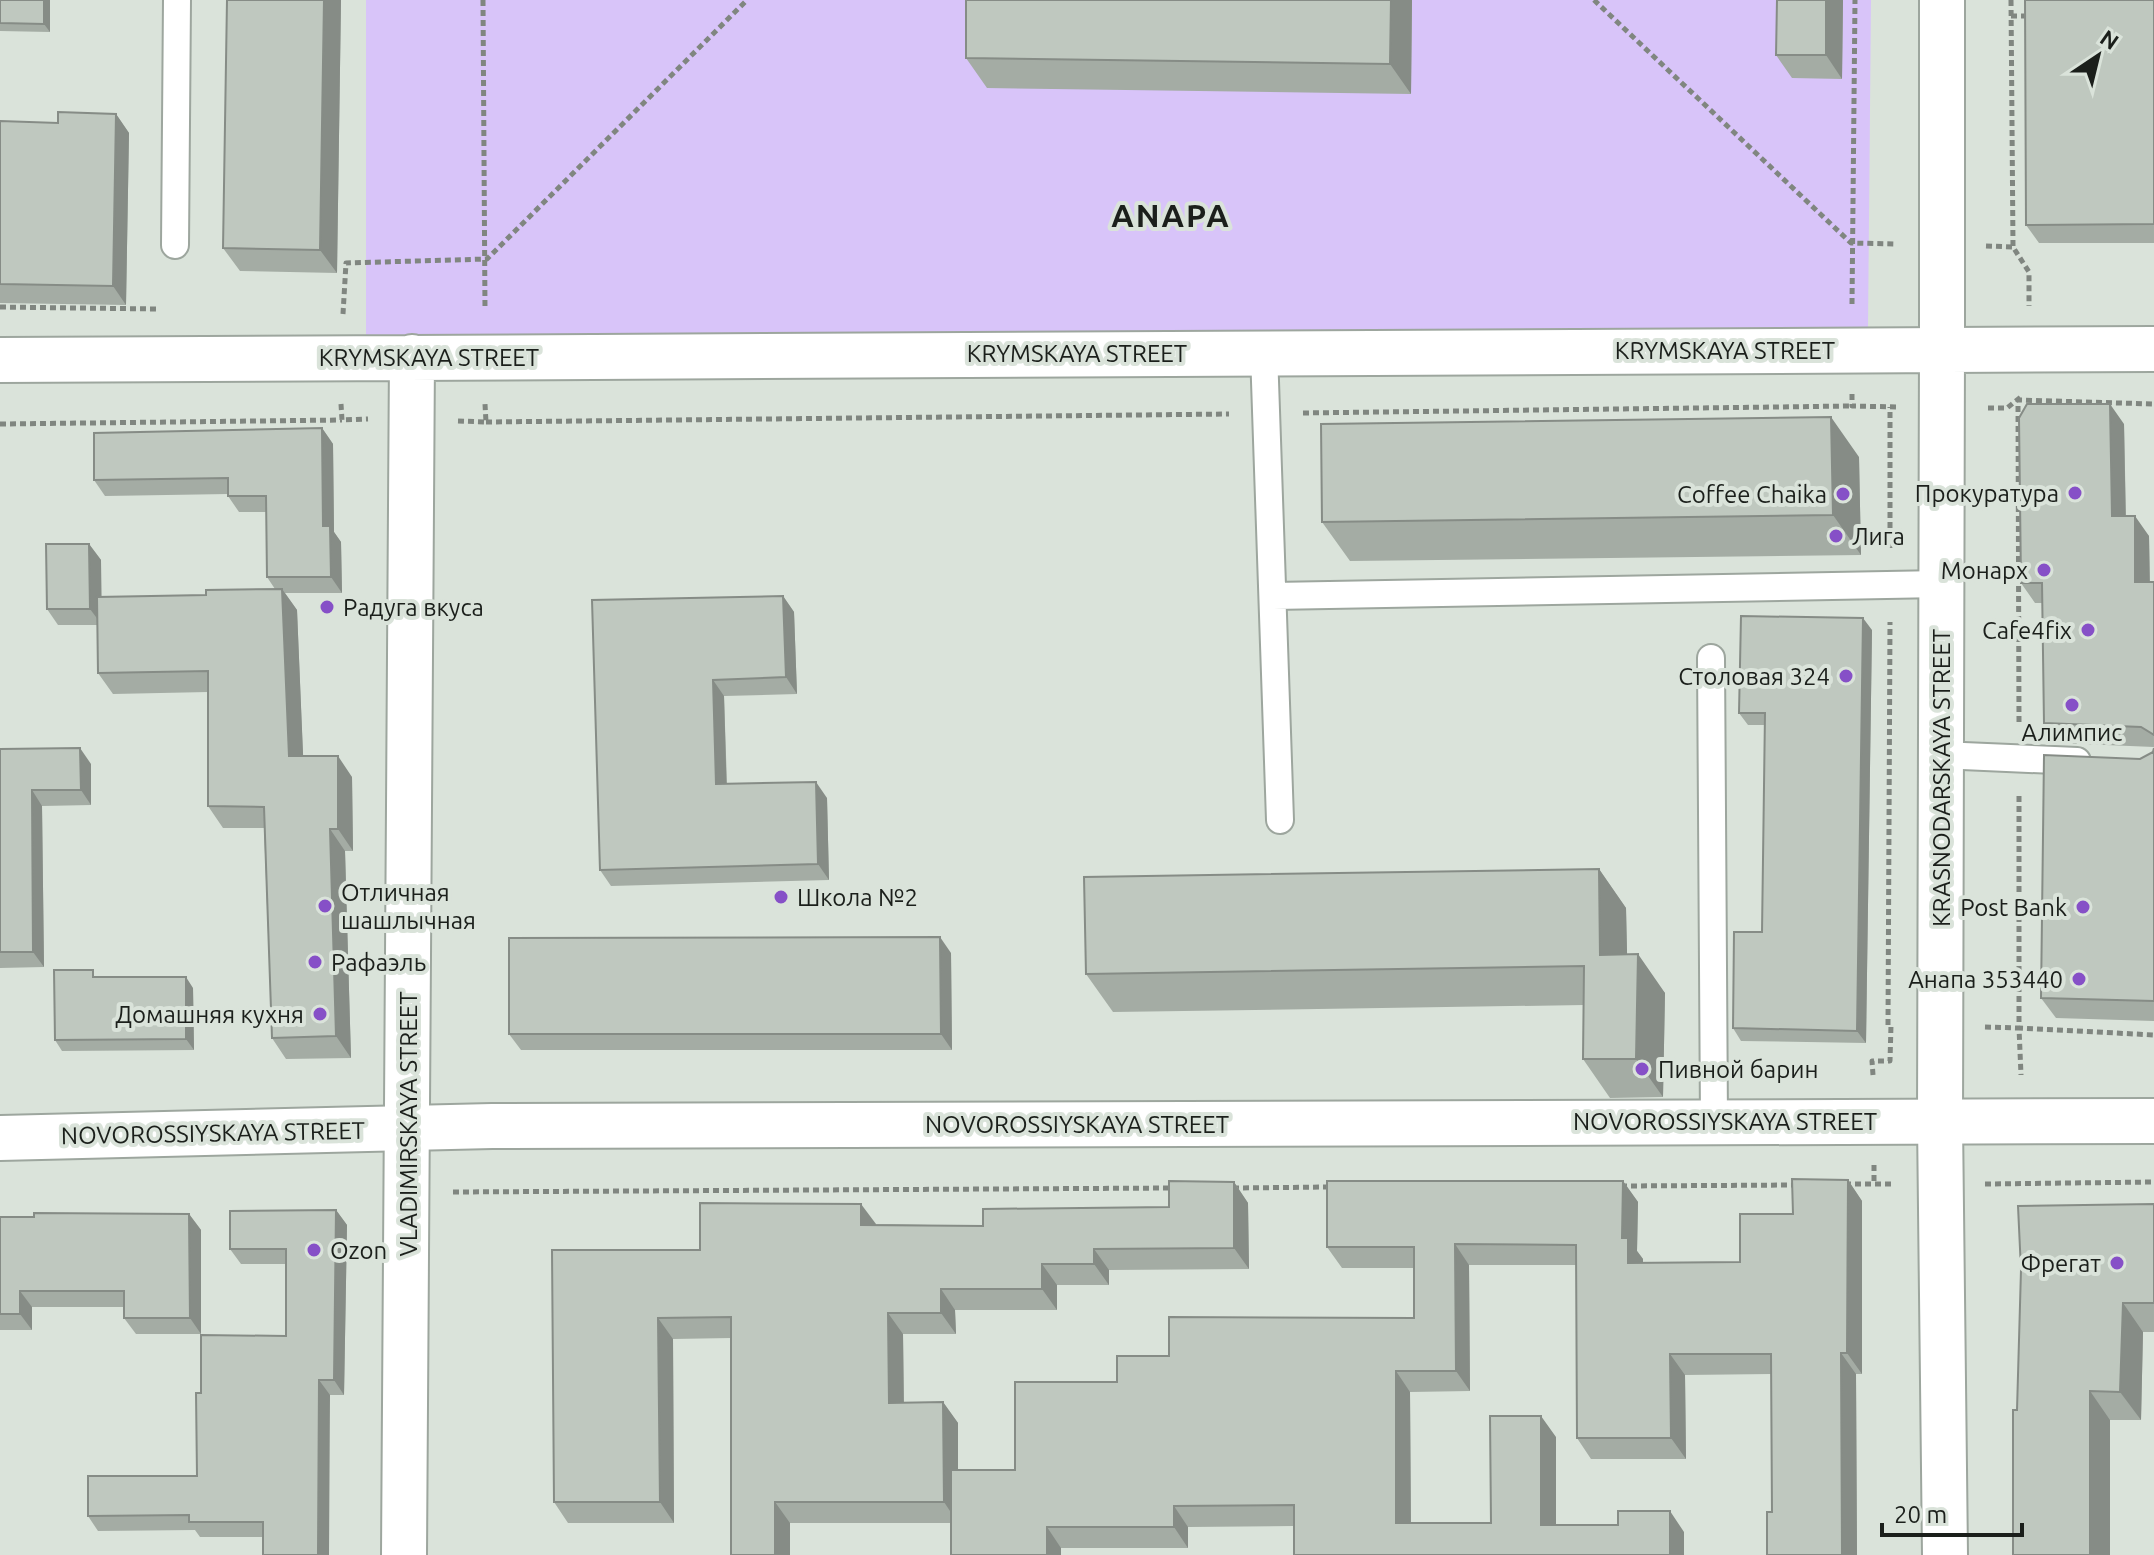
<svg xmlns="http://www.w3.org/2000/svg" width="2154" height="1555" font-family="Ubuntu,sans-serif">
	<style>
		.green { fill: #d8c4f9 }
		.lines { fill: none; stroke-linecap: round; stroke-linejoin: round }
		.service-casing { stroke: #9da69e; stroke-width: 30 }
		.minor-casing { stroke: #9da69e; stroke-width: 48 }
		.tertiary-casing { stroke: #9da69e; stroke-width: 48 }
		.path { stroke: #808680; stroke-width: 5; stroke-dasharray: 6 4; stroke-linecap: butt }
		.service { stroke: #fff; stroke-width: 26 }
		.minor { stroke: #fff; stroke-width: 44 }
		.tertiary { stroke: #fff; stroke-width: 44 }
		.wall { fill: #a4aca4 }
		.shaded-wall { fill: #868c86 }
		.building { fill: #bfc8bf; stroke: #868c86; stroke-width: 2 }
		.poi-dot { fill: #8650c7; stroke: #dae3da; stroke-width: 3 }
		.labels { text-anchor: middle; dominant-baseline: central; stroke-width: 8; stroke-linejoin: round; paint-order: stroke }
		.street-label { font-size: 24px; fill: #1b1f1b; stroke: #dae3da }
		.poi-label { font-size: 24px; fill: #1b1f1b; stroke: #dae3da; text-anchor: end }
		.district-label { font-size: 32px; font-weight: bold; letter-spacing: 2px; fill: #1b1f1b; stroke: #dae3da }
	</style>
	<rect width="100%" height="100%" fill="#dae3da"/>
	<path class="green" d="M366 0H1871L1868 328 366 339Z"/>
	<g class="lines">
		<defs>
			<path id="service" d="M175 245 177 0
				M1264 352 1280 820
				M1273 596 1941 584
				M1711 658 1714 1121
				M1940 755 2077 761"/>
			<path id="minor" d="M1942 349V0
				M0 1138 492 1126 2154 1121"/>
			<path id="tertiary" d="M1942 349 1940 1122 1945 1555
				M0 360 2154 349
				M404 1555 412 357"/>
		</defs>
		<use href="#service" class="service-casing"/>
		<use href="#minor" class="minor-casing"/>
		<use href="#tertiary" class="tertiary-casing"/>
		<path class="path" d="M483 0 485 310
			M1594 0 1851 243 1896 244
			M2011 0 2013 247
			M2011 16H2030
			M1986 246 2013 247 2029 272V306
			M1852 304 1855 0
			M0 307 159 309
			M343 314 346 263 487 259 747 0
			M1852 394V406L1898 407
			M341 404 342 420 368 419
			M1988 408H2007L2022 396
			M1303 413 1852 406
			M458 421 486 422 485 404
			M486 422 1229 414
			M0 424 342 420
			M1890 548V407
			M2019 722 2018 400 2154 404
			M2019 796V1028L2154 1035
			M2020 979H2047
			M1888 1025 1890 622
			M1985 1027 2019 1028 2021 1075
			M1873 1075 1872 1061H1890L1891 1025
			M1874 1165V1184
			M1845 1184H1895
			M1985 1184 2154 1182
			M1621 1186 1799 1185
			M1233 1188 1331 1187
			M453 1192 1175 1188"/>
		<use href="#service" class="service"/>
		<use href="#minor" class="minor"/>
		<use href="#tertiary" class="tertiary"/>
	</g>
	<path class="wall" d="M0 0H50V32L0 31Z
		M227 0H341L337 273 240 271 223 248Z
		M966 0H1412L1411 94 987 88 966 58Z
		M1777 0H1843L1842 79 1792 78 1776 55Z
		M2154 0V243H2039L2026 225Z
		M116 114 129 133 126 305 0 303V121L58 123Z
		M2124 424 2126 516 2149 536 2150 582H2154V747L2058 743 2044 723 2042 603H2035L2021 583Z
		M322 428 333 444 334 532 341 542 342 593H285L297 610 303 756 352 777 353 851H345L351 1058 286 1059 272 1038 264 828H223L208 806V692L113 694 98 673 97 625H58L47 609 89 544 101 560V597L206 595 275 589 267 577 266 512H239L228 496V494L105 496 94 480Z
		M1859 457 1861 555 1350 561 1322 522Z
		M783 596 794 612 797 694 724 696 727 784 827 798 829 880 611 886 600 870 592 600Z
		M1872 630 1866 1043 1741 1041 1733 1028 1762 932 1765 725H1748L1739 713Z
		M2154 748V1021L2056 1018 2041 998 2140 759 2153 752Z
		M0 749 91 764V805L42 806 44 967 0 968Z
		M1599 869 1626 908 1627 955 1665 993 1663 1097 1610 1098 1583 1059 1584 1005 1113 1012 1086 974Z
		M951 953 952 1050H521L509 1034Z
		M99 977 193 988 194 1050 62 1051 55 1040Z
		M1848 1180 1862 1201V1374H1856L1857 1555H1767L1772 1512 1771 1374 1685 1375 1686 1459H1591L1577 1438 1576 1265H1469L1470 1391 1410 1392 1411 1523H1491L1556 1437V1525L1684 1532 1294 1526 1188 1527V1548H1061V1555H951V1523H790V1555H731V1338L673 1339 674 1523H568L554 1502 552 1250H700L876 1224 983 1226 1169 1207 1234 1182 1248 1203 1249 1269 1109 1270V1285H1057V1310H955L956 1334H903L904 1403 943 1402 958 1423V1470H1015L1117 1382 1169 1356 1414 1318V1268H1342L1327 1247 1623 1181 1638 1202 1637 1251 1643 1259V1263L1740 1262 1793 1214Z
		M2154 1204V1332H2143L2141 1420H2110L2017 1410Z
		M336 1210 347 1225 344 1395H330L263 1537H200L195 1530 98 1531 88 1516 197 1476 201 1393 286 1336V1264H241L230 1249Z
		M189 1214 201 1230V1334H136L124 1318V1307H32V1330H0V1217Z"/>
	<path class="shaded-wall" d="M44 0H50V32L44 24Z
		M324 0H341L337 273 320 250Z
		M1391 0H1412L1411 94 1390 64Z
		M1826 0H1843L1842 79 1826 55Z
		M116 114 129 133 126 305 113 286Z
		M2110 404 2124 424 2126 536 2112 516Z
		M1831 417 1859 457 1861 555 1833 515Z
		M322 428 333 444 334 532 341 542 342 593 331 577 323 526Z
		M2135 516 2149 536 2150 603 2135 582Z
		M89 544 101 560 102 625 90 609Z
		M282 589 297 610 304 777 289 756Z
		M783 596 794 612 797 694 786 677Z
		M1863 618 1872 630 1866 1043 1857 1031Z
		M713 680 724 696 727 801 716 784Z
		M80 748 91 764V805L81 790Z
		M338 756 352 777 353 851 338 829Z
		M816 782 827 798 829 880 818 864Z
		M32 790 42 806 44 967 33 952Z
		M330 829 345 851 351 1058 336 1036Z
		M1599 869 1626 908 1628 994 1600 955Z
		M940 937 951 953 952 1050 941 1034Z
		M1638 954 1665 993 1663 1097 1636 1059Z
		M186 977 193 988 194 1050 186 1039Z
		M1848 1180 1862 1201V1374L1847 1353Z
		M1623 1181 1638 1202 1637 1251 1643 1259V1284L1628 1263 1622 1238Z
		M1234 1182 1248 1203 1249 1269 1234 1248Z
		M861 1204 876 1224V1246L861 1225Z
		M336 1210 347 1225 344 1395 334 1380Z
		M189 1214 201 1230V1334L190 1318Z
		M1455 1244 1469 1265 1470 1391 1456 1371Z
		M1094 1249 1109 1270V1285L1094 1264Z
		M1042 1264 1057 1285V1310L1042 1289Z
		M941 1289 955 1310 956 1334 941 1313Z
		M20 1291 32 1307V1330L20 1314Z
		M2123 1303 2143 1332 2141 1420 2120 1392Z
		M888 1313 903 1334 904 1424 889 1403Z
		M658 1318 673 1339 674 1523 660 1502Z
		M1841 1353 1856 1374 1857 1555H1842Z
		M1670 1354 1685 1375 1686 1459 1671 1438Z
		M1396 1371 1410 1392 1411 1544 1396 1523Z
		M319 1380 330 1395 329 1555H318Z
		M2090 1391 2110 1420V1555H2090Z
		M943 1402 958 1423V1523L944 1502Z
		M1541 1416 1556 1437V1546L1541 1525Z
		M775 1502 790 1523V1555H775Z
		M1174 1506 1188 1527V1548L1174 1527Z
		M1670 1511 1684 1532V1555H1670Z
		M1047 1527 1061 1548V1555H1047Z"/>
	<path class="building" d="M0 0H44V24L0 23Z
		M227 0H324L320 250 223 248Z
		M966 0H1391L1390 64 966 58Z
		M1777 0H1826V55H1776Z
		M2025 0H2154V224L2026 225Z
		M58 112 116 114 113 286 0 284V121L58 123Z
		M2027 404H2110L2112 516H2135V582H2154V736V735L2141 727 2044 723 2042 583H2021L2019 418Z
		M1831 417 1833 515 1322 522 1321 424Z
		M322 428 323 526H330L331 577H267L266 496H228V478L94 480V433Z
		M46 544H89L90 609H47Z
		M282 589 289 756H338V829H330L336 1036 272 1038 264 807 208 806V671L98 673 97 597 206 595V590Z
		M783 596 786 677 713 680 716 784 816 782 818 864 600 870 592 600Z
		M1741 616 1863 618 1857 1031 1733 1028 1734 932H1762L1765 713H1739Z
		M80 748 81 790H32L33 952H0V749Z
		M2154 748V1001L2041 998 2044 755 2140 759 2153 752Z
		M1599 869 1600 955 1638 954 1636 1059H1583L1584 966 1086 974 1084 877Z
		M940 937 941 1034H509V938Z
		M54 970H93V977H186V1039L55 1040Z
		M1792 1179 1848 1180 1847 1353H1841L1842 1555H1767V1512H1772L1771 1354H1670L1671 1438H1577L1576 1245 1455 1244 1456 1371H1396V1523H1491L1490 1416H1541V1525H1618V1511H1670V1555H1294V1505L1174 1506V1527H1047V1555H951V1470H1015V1382H1117V1356H1169V1317L1414 1318V1247H1327V1181H1623L1622 1238H1628V1263L1740 1262V1214H1793Z
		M1169 1181 1234 1182V1248L1094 1249V1264H1042V1289H941V1313H888L889 1403 943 1402 944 1502H775V1555H731V1317L658 1318 660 1502H554L552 1250H700V1203L861 1204V1225L983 1226V1209L1169 1207Z
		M2154 1204V1303H2123L2120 1392 2090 1391V1555H2013V1410H2017L2021 1270 2018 1206Z
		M336 1210 334 1380H319L318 1555H263V1522H189V1515L88 1516V1476H197L196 1393H201V1335L286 1336V1249H230V1211Z
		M34 1213 189 1214 190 1318H124V1291H20V1314H0V1217H34Z"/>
	<g class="poi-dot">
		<circle cx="2075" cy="493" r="8"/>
		<circle cx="1843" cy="494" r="8"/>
		<circle cx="1836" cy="536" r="8"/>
		<circle cx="2044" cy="570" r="8"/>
		<circle cx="327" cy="607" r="8"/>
		<circle cx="2088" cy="630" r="8"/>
		<circle cx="1846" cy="676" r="8"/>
		<circle cx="2072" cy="705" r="8"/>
		<circle cx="781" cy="897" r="8"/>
		<circle cx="325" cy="906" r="8"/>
		<circle cx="2083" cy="907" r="8"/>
		<circle cx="315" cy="962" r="8"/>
		<circle cx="2079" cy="979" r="8"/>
		<circle cx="320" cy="1014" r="8"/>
		<circle cx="1642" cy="1069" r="8"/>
		<circle cx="314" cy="1250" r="8"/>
		<circle cx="2117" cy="1263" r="8"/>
	</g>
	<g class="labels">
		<g class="street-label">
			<text x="1725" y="350">KRYMSKAYA STREET</text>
			<text x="1077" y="353">KRYMSKAYA STREET</text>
			<text x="429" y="357">KRYMSKAYA STREET</text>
			<text transform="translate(1941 778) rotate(-90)">KRASNODARSKAYA STREET</text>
			<text x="1725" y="1121">NOVOROSSIYSKAYA STREET</text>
			<text transform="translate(408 1124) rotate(-90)">VLADIMIRSKAYA STREET</text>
			<text x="1077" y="1124">NOVOROSSIYSKAYA STREET</text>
			<text transform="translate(213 1133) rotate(-1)">NOVOROSSIYSKAYA STREET</text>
		</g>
		<g class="poi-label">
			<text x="2059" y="493">Прокуратура</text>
			<text x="1827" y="494">Coffee Chaika</text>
			<text x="1852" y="536" text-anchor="start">Лига</text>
			<text x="2028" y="570">Монарх</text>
			<text x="343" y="607" text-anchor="start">Радуга вкуса</text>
			<text x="2072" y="630">Cafe4fix</text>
			<text x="1830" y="676">Столовая 324</text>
			<text x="2072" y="732" text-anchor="middle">Алимпис</text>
			<text x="341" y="892" text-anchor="start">Отличная<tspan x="341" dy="28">шашлычная</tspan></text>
			<text x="797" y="897" text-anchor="start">Школа №2</text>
			<text x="2067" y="907">Post Bank</text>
			<text x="331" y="962" text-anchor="start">Рафаэль</text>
			<text x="2063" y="979">Анапа 353440</text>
			<text x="304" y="1014">Домашняя кухня</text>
			<text x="1658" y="1069" text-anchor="start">Пивной барин</text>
			<text x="330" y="1250" text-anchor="start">Ozon</text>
			<text x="2101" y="1263">Фрегат</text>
		</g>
		<g class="district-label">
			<text x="1171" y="215">ANAPA</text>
		</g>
	</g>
	<g transform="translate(2098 56) rotate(35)" stroke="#dae3da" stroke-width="6" paint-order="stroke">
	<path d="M0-6L14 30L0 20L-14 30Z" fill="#1b1f1b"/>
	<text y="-12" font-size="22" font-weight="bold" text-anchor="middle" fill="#1b1f1b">N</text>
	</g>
	<path d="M1882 1523v12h140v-12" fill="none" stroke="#1b1f1b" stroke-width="4"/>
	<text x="1894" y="1523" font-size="24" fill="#1b1f1b" stroke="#dae3da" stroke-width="6" paint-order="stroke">20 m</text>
</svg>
